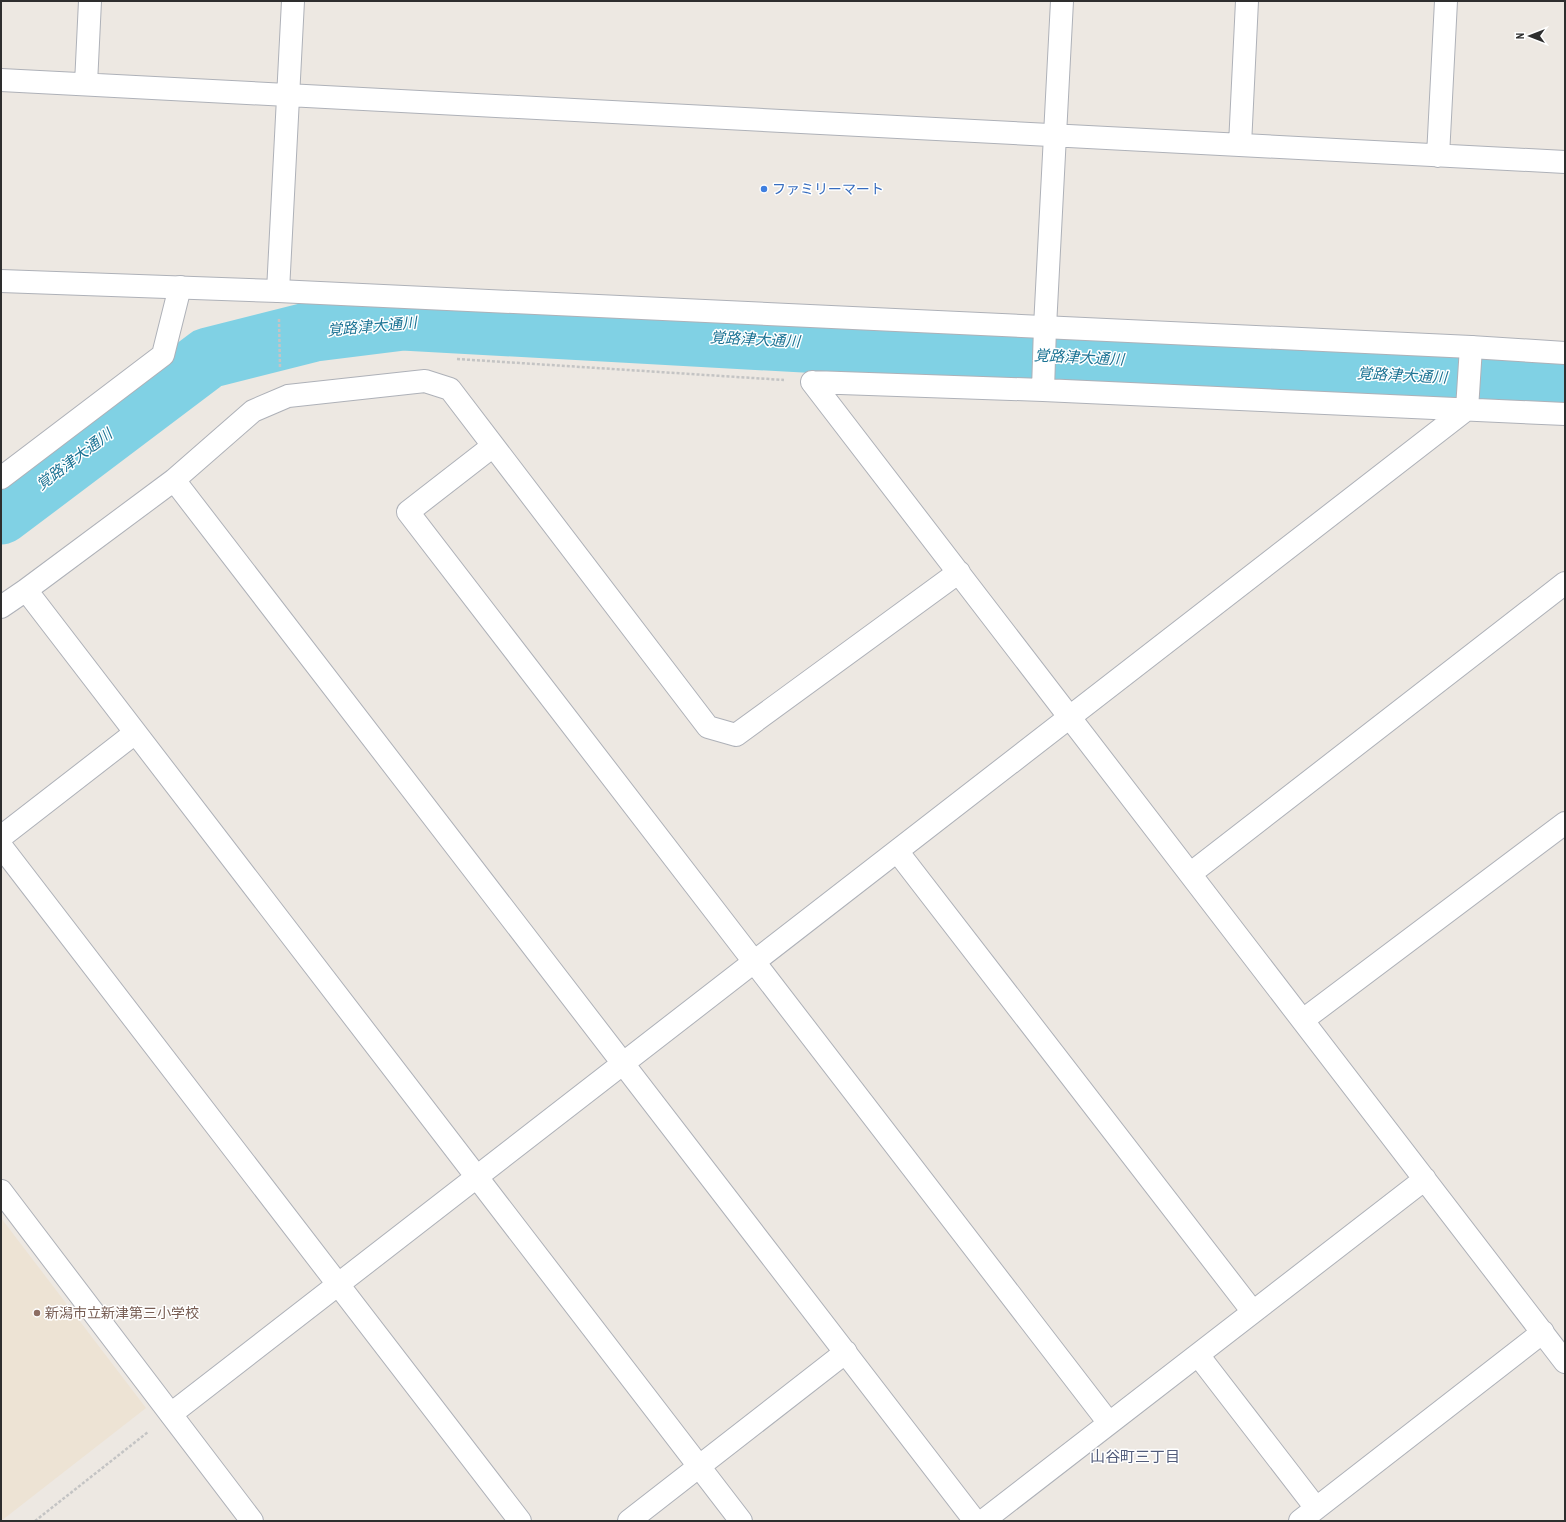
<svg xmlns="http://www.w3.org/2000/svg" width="1566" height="1522" font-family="'Archivo Narrow','Noto Sans JP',sans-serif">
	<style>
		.education { fill: #ede3d4 }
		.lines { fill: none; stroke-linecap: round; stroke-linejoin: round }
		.river { stroke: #80d1e4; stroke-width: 61 }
		.minor-casing { stroke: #aeb1b8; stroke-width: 24 }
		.tertiary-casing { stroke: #aeb1b8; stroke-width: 24 }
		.path { stroke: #c4c4c4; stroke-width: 2.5; stroke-dasharray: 3 2; stroke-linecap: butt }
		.minor { stroke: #fff; stroke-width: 22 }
		.tertiary { stroke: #fff; stroke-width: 22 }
		.shop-dot { fill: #3f7fe0; stroke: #fff; stroke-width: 1.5 }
		.education-dot { fill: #8d6e63; stroke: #fff; stroke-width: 1.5 }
		.labels { text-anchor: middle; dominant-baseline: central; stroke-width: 3; stroke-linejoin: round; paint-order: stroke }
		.shop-label { font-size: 14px; fill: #366cbe; stroke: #fff; text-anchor: start }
		.education-label { font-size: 14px; fill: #785e54; stroke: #fff; text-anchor: start }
		.water-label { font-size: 15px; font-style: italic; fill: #1b7394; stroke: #fff }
		.neighbourhood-label { font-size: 15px; fill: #525c7b; stroke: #fff }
	</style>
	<rect width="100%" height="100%" fill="#ede8e2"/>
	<path class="education" d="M1 1218 146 1408 1 1521Z"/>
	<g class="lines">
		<path class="river" d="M1 514 208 358 315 331 403 320 1565 384"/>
		<defs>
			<path id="minor" d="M1 80 1565 162
				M86 84 90 1
				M1240 145 1247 1
				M1438 156 1446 1
				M278 291 293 1
				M812 382 1565 1362
				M812 382 1043 390 1565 414
				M1043 390 1045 327 1062 1
				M493 446 408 512 1109 1423
				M1 478 163 355 180 287
				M174 480 975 1521
				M26 590 741 1521
				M1 607 26 590 174 480 253 411 288 396 425 381 450 389 708 727 736 735 959 572
				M1 837 135 733
				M1 846 520 1521
				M897 851 1253 1312
				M1190 874 1565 583
				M1303 1020 1565 823
				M1198 1355 1316 1508
				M171 1414 1467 409 1471 347
				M629 1521 846 1352
				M983 1521 1425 1179
				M1300 1521 1543 1332"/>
			<path id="tertiary" d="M1 281 278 291 1471 347 1565 353
				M1 1191 252 1521"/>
		</defs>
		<use href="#minor" class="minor-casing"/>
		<use href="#tertiary" class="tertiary-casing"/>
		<path class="path" d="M279 319 280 368
			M457 359 784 380
			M35 1521 148 1432"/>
		<use href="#minor" class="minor"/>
		<use href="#tertiary" class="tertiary"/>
	</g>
	<circle class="shop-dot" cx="764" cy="189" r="4"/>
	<circle class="education-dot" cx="37" cy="1313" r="4"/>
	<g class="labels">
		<g class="shop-label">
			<text x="772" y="189">ファミリーマート</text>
		</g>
		<g class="education-label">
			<text x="45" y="1313">新潟市立新津第三小学校</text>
		</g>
		<g class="water-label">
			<text transform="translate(372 326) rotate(-5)">覚路津大通川</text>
			<text transform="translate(755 339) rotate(3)">覚路津大通川</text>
			<text transform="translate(1079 357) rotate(3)">覚路津大通川</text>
			<text transform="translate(1402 375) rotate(3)">覚路津大通川</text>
			<text transform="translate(74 459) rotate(-37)">覚路津大通川</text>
		</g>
		<g class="neighbourhood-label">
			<text x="1135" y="1456">山谷町三丁目</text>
		</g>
	</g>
	<rect width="1566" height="1522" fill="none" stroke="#2e2e2e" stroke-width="4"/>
	<g transform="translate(1530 36) rotate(270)" stroke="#ffffff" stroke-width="3" paint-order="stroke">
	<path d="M0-3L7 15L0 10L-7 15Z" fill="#2e2e2e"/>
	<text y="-6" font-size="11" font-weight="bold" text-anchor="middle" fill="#2e2e2e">N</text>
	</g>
</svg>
